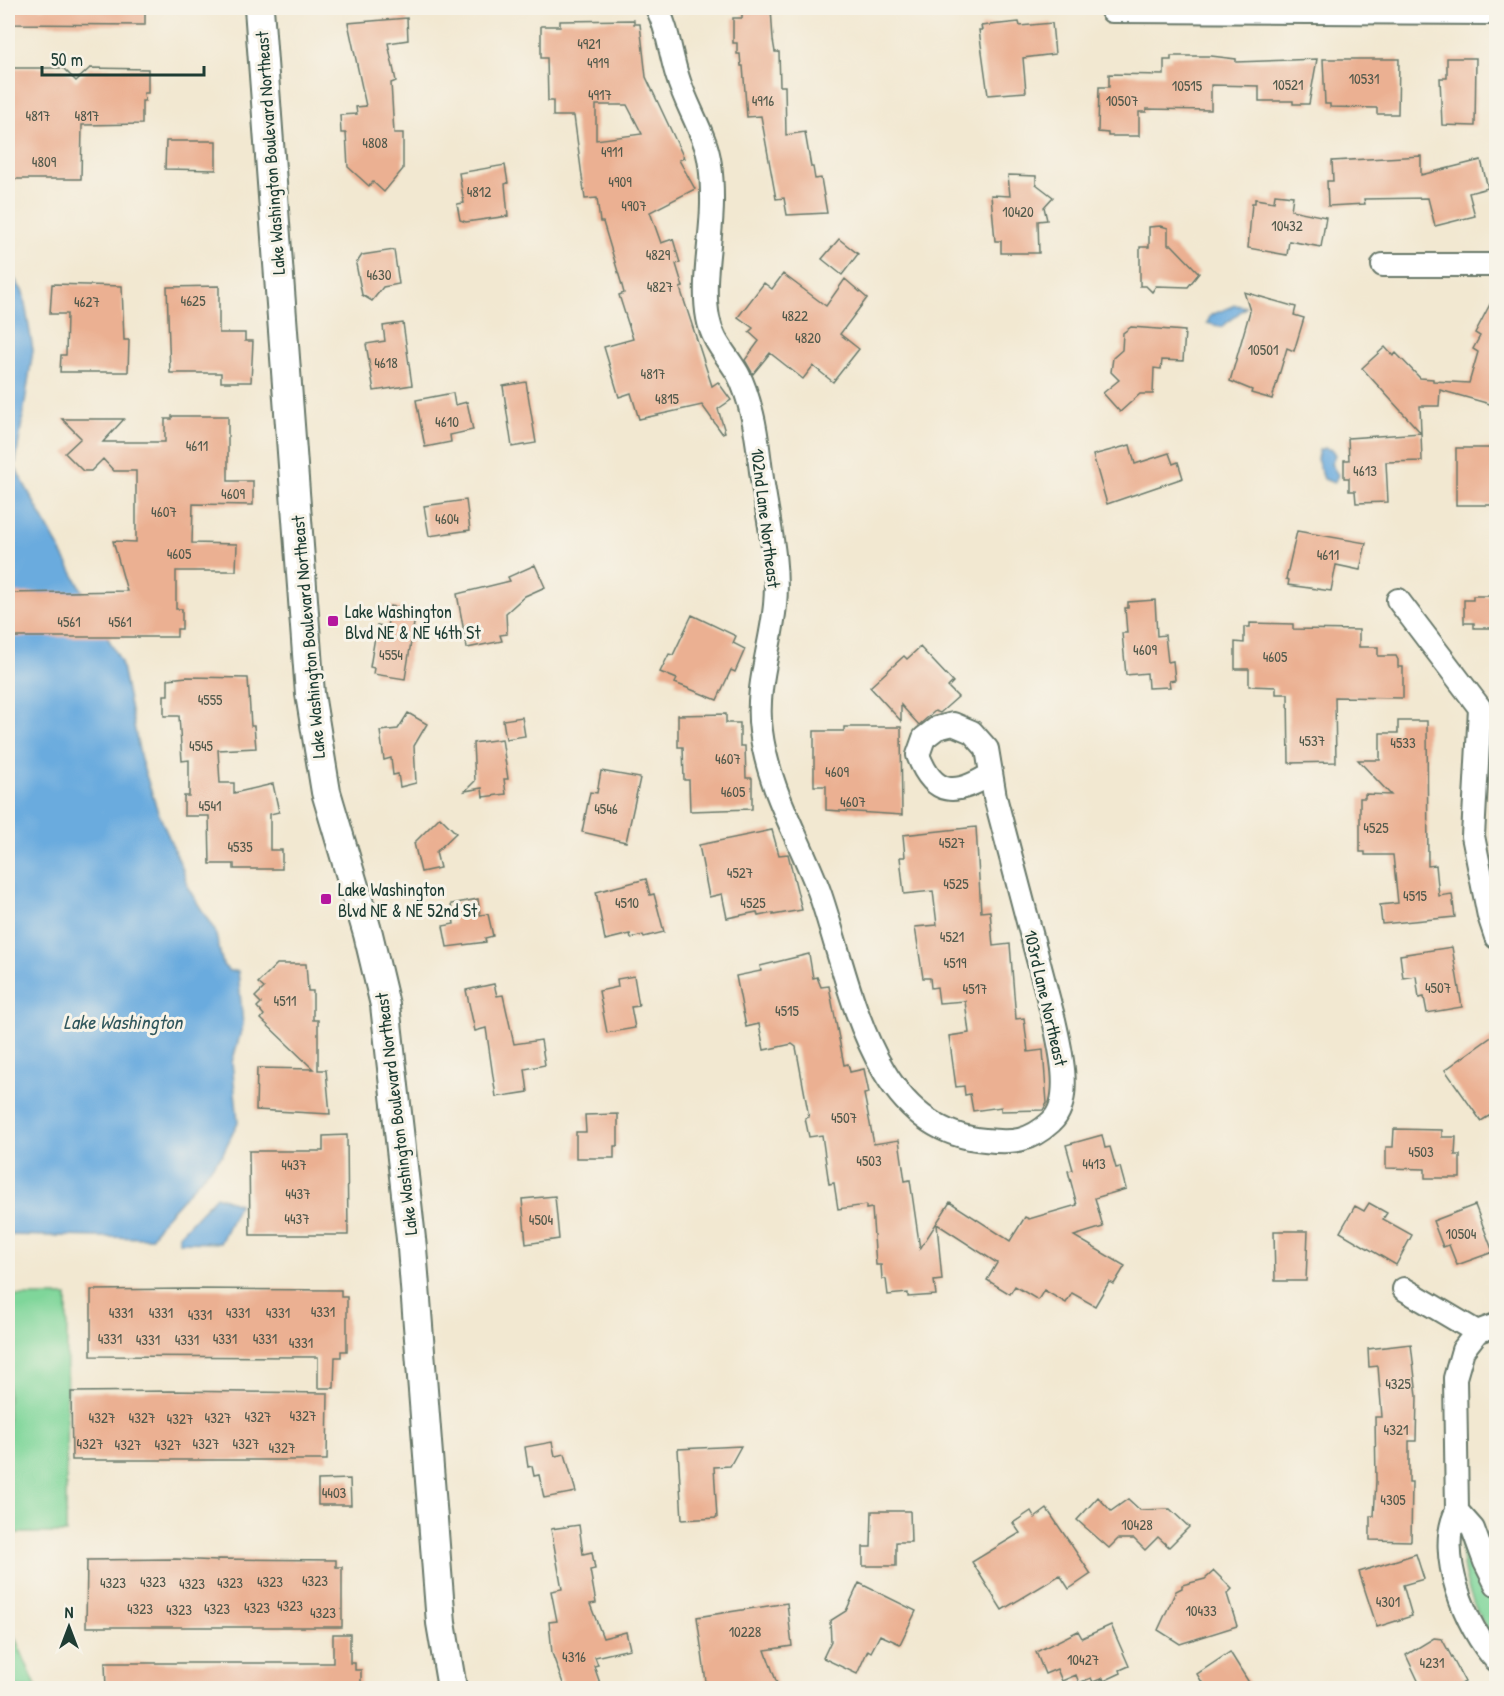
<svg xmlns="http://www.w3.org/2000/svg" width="1504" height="1696" font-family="'Patrick Hand',sans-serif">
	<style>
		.green { fill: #7fd69a; stroke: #4f8a67; stroke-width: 1.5 }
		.water { fill: #6babde; stroke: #457489; stroke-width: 1.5 }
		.building { fill: #ebb092; fill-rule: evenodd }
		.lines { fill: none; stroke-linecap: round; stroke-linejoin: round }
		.minor-casing { stroke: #69796b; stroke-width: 26 }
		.major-casing { stroke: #69796b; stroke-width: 32 }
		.minor { stroke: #fff; stroke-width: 22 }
		.major { stroke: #fff; stroke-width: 28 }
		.poi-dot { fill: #b5179e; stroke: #f7f3e8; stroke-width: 2 }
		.labels { text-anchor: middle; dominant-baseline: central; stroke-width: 6; stroke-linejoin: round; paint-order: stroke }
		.number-label { font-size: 15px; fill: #525a4c }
		.street-label { font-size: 18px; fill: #1f3d34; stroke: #f7f3e8 }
		.poi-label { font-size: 18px; fill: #1f3d34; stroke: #f7f3e8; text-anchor: start }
		.water-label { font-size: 20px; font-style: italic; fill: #32585e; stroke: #f7f3e8 }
	</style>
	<rect width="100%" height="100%" fill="#f7f3e8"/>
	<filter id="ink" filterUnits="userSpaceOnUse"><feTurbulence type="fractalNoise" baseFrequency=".0167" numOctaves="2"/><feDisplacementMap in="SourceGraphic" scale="12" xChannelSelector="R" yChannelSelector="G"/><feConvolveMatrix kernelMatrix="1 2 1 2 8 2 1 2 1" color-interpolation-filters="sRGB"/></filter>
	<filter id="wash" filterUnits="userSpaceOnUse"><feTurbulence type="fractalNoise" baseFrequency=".008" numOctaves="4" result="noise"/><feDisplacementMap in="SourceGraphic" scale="24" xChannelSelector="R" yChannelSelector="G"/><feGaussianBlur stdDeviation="1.35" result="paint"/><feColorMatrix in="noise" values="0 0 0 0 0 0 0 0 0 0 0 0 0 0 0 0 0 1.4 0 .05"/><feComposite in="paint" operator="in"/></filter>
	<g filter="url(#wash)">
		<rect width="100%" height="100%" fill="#f2e8d1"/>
		<path class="green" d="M8 1296H67L66 1533H8Z
			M1461 1531 1474 1566 1496 1609V1646C1472 1607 1460 1577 1461 1531Z
			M8 1622 37 1688H8Z"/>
		<path class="water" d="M8 269 23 292 33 350 15 467 121 662 141 760 158 812 183 870 188 888 215 931 223 965 229 971H238L243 1025 232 1062 238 1122 222 1155 162 1221 151 1238 8 1235Z
			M1235 305 1246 307 1222 327 1207 323 1211 315Z
			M1324 448 1332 450 1335 455 1331 464 1338 475 1334 483 1324 479 1317 459 1319 450Z
			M216 1196 239 1204 220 1243 179 1242V1235Z"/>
		<g id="blocks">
			<path class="building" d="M8 8H145V25L8 24Z
				M742 8H771L773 40 775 52H779L780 86H785L786 135 805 132 811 167H813L815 179 821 178 827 213 787 215 784 198 776 199 761 116 747 117 743 66H741L740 54H737V43H733V18H742Z
				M407 18 408 40 388 43 396 81 391 83 394 133H403V169L384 192 373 182 369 186 348 167 346 133H341L340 115 357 114 356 107 366 106 348 23Z
				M634 20V24H640L646 77 684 158 679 160 695 189 650 212 661 243 673 239 680 263 676 264 683 287 680 288 712 386 718 382 731 400 718 409 725 432 722 433 702 405 639 419 631 393 619 397 604 347 633 339 619 295 624 293 621 282 603 222H600L597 198 585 199 574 116H553V101H548L547 58H541V26H560V21ZM596 105H627L642 134 596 140Z
				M1019 22 1020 26 1052 23 1055 54 1023 58 1026 92 988 95 979 30H982L981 26Z
				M1171 56H1211L1236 59V62L1317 59 1309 104H1293V101H1259V86L1211 85V110L1146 109V112H1139V136H1108V133L1098 132 1099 87H1109V74L1164 75V60H1171Z
				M1447 58H1476L1475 126 1442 125 1440 78H1447Z
				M1323 59H1399L1398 114H1377V108L1330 107V104H1325Z
				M8 68H63L76 81 90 68 148 69V93H144L145 101H142V124L82 125 81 179H8Z
				M166 141H216V170L165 169Z
				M1421 156V175L1481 160 1488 188 1469 193 1475 216 1435 226 1428 198 1364 199 1365 204 1328 206 1327 181H1333L1332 161Z
				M505 165 508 183 505 184 508 216 466 222 460 220 457 204 464 203 459 173Z
				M1008 175 1036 176V184L1053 197 1044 207 1047 220 1038 221 1039 253H1001V241H995L991 195 1010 196Z
				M1275 194 1293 196 1291 210 1326 217 1321 247 1289 241 1287 255 1248 248 1252 203H1255V199L1274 202Z
				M1161 226 1168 228V245H1172L1199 273 1188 287 1156 286 1152 292 1146 286H1140V247H1149V227Z
				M839 239 858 254 842 275 822 259Z
				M394 250 399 284 383 287 372 301 362 295 356 264 362 255Z
				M783 274 826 306 845 279 867 298 840 334 859 349 833 382 813 366 803 379 770 353 753 374 745 360 759 341 749 332 753 328 738 317 764 283 772 289Z
				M52 284 122 286 124 340H129L128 372H60L61 355H66L67 314H50Z
				M219 286V333H245V341H253L251 382H221V373H170L167 287Z
				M1497 291V406L1440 390 1439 406H1420L1421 433 1362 368 1385 347 1393 356 1396 353 1420 378 1433 379V381L1469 383 1478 352 1473 349 1480 336 1475 333Z
				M1244 292 1296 307 1294 315 1304 318 1294 351 1287 348 1272 399 1251 393 1252 390 1230 381 1250 311Z
				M403 323 412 385 374 391 366 344 385 341 383 326Z
				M1131 327 1185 331 1183 361 1162 360 1161 369 1154 368 1153 394H1140L1120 412 1103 393 1119 380 1111 372 1113 358 1122 350 1123 333Z
				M526 382 536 443 512 447 503 386Z
				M453 393 455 405 467 402 473 430 450 435 451 442 425 447 416 400Z
				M172 416H228V481H253V505L193 504 192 543 237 544 236 571H176V609H182V629H177V637H8V593L127 591 113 541 136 542V471H114L103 459 91 471H83L65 453 81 438 62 419H124L103 442H165V419H172Z
				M1421 433 1422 461 1386 462 1388 502 1356 503 1355 491H1349V478H1344V460H1349L1348 438Z
				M1130 445 1135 464 1169 453 1173 464 1178 462 1183 478 1107 504 1093 455Z
				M1456 448H1497V505H1456Z
				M466 500 470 530 429 536 424 506Z
				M1297 531 1366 543 1360 570 1336 565 1331 591 1288 585 1289 580 1286 579Z
				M535 565 545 587 525 596 506 613 507 634 500 635 502 641 467 648 457 594 510 581 508 577Z
				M1473 596H1497V628H1474V623H1464V600H1473Z
				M1155 600 1157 636 1165 635 1168 662 1173 661 1175 680 1169 681 1170 687 1148 688 1147 673 1126 675 1122 633H1127L1125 608H1128V602Z
				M390 606 416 611 405 679 373 674 374 668 370 667 377 625 387 627Z
				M692 615 736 636 733 643 745 649 735 672 731 670 717 700 675 683 677 679 660 672 669 654 673 655Z
				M1250 623 1293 624V629L1359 630V647H1378V656H1396L1398 660V667H1403V698L1335 697 1336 762 1289 763 1288 694H1276V687L1249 686V669H1235V642L1244 643V627H1250Z
				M920 647 953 682 948 687 958 697 940 713 935 711 919 725 901 705V721L870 687 904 656 907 659Z
				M187 677 248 678 251 726H254L256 748 218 750 220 783H234V793L273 784 279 812 270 814V850H282V869H234V864H210L209 816H184V796H189V760L182 761 179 716H164V695H168V679Z
				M408 713 427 724 414 746 416 783 400 787 398 774 393 775 391 758 384 760 380 731 398 729Z
				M726 714V723H740V746H745L746 778H752V809L690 811 689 780H684L683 747H678V715Z
				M522 717 525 736 506 739 503 720Z
				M1398 721H1427L1428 866 1436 865 1439 896 1452 894 1455 917 1382 924 1380 905 1398 903 1393 855H1365V852H1360V798H1365V794L1391 795 1358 760H1380V733H1398Z
				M844 727H901L902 815 826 810V786H814V731H844Z
				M502 739 508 779H504L506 794 483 797 482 788 465 791 475 781 473 743Z
				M601 771 640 778 626 842 582 832 590 792 597 793Z
				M440 817 456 833 436 852 440 868 421 872 414 843Z
				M976 827 981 912 990 911 993 946 1010 944 1016 1019 1024 1018 1028 1052 1043 1050 1047 1103 1043 1110 1001 1111V1107L973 1111 970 1094 965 1095 964 1086 956 1087 949 1036 969 1033 965 1001 939 1003 937 987 931 988 930 978H923L915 927 937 925 933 891 904 894 900 857H905L903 835Z
				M772 830 779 855 788 854 802 910 773 915V913L758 916 757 912 727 918 722 894 709 897 699 845Z
				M646 879 650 895 654 894 664 932 644 937 643 935 631 938 630 934 605 940 596 892Z
				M478 899 480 915 488 914 493 936 485 938 486 942 447 947 443 926 454 924 451 904Z
				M1452 947 1462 1007 1427 1013 1424 997 1419 998 1416 976 1403 978 1400 955Z
				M809 954 813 978 817 977 821 987 829 986 844 1065 848 1064 850 1072 864 1069 869 1093 864 1094 874 1144 899 1140 905 1181 910 1180 920 1249 950 1202 1010 1241 1025 1217 1029 1219 1077 1205 1068 1171 1073 1170 1066 1145 1102 1135 1105 1148 1110 1147 1116 1168 1120 1167 1126 1189 1095 1198 1103 1227 1074 1236 1125 1266 1114 1284 1109 1282 1095 1306 1072 1293 1066 1303 1044 1290 1038 1300 1015 1286 1010 1294 987 1280 997 1263 937 1224 942 1280 934 1281 936 1295 908 1297V1293L888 1295 886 1279H882L881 1265H876L872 1208 866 1209V1205L838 1209 834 1183 829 1184 822 1135 809 1137 805 1118 809 1117 796 1047 792 1044 764 1050 759 1024 746 1027 736 976 761 971 760 966Z
				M277 964H306L308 991H313V1020H318V1070H326L330 1114 256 1110 257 1068 313 1069 261 1019 264 1015 257 1007 261 1003 255 997 264 988 258 983Z
				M634 976 639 1006 631 1007 635 1028 607 1033 599 991 618 987 617 979Z
				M494 984 497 996 503 995 514 1044 541 1040 545 1065 525 1069 528 1092 496 1097 486 1028 475 1031 466 990Z
				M1497 1033V1111L1481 1121 1445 1070Z
				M618 1114V1146H614V1158H576V1132H586L585 1115Z
				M1394 1129 1442 1130V1137H1456L1455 1155H1460V1178H1425V1169L1386 1168V1147H1393Z
				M347 1135 348 1235H250L249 1151H323V1136Z
				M555 1196 559 1239 526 1244 522 1199Z
				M1369 1203 1387 1213 1383 1219 1412 1235 1396 1265 1340 1232 1355 1206 1364 1211Z
				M1475 1205 1493 1252 1457 1265 1449 1245 1443 1247 1433 1221Z
				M1274 1231H1308L1306 1281H1275Z
				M190 1289 341 1290V1297H347V1351H341V1357H335L334 1388H318V1357L91 1356V1290Z
				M1411 1344 1417 1396 1416 1441H1409V1482H1412L1411 1541 1370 1540V1516H1374L1376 1481 1375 1417H1382L1378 1366 1369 1367 1368 1349Z
				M170 1391 328 1393 327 1460H72L71 1392Z
				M552 1442 555 1456 565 1454 576 1492 544 1498 539 1475 534 1476 532 1466 528 1467 525 1447Z
				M741 1446 730 1466 714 1467 717 1518 682 1520 678 1449Z
				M350 1479 351 1505H318V1480Z
				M1098 1497 1111 1511 1128 1499 1140 1510 1170 1509 1189 1527 1169 1547 1158 1537 1145 1550 1134 1539H1118L1109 1548 1077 1520Z
				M1047 1509 1091 1574 1069 1589 1060 1575 1002 1610 972 1562 1020 1533 1013 1523 1031 1511 1035 1518Z
				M872 1511H910L911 1542H896V1566H863V1547H871Z
				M579 1525 583 1554 592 1552 595 1569 590 1570 596 1603 590 1604 603 1638 626 1632 630 1649 595 1657 598 1665 594 1666 602 1689H565L552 1653 549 1622 557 1621 551 1591 562 1589 551 1529Z
				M1416 1554 1424 1579 1403 1585 1412 1616 1377 1627 1359 1572Z
				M176 1559 217 1561V1559L336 1560V1567H342V1627H86L87 1560Z
				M1214 1571 1232 1589 1227 1594 1237 1626 1180 1644 1158 1630 1176 1591 1182 1588V1585L1205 1579Z
				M859 1583 916 1611 900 1644 880 1635 871 1652 868 1650 857 1674 823 1658 831 1641 830 1621 846 1611Z
				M787 1603 792 1646 765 1650 779 1689H707L697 1617Z
				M1111 1625 1129 1666 1120 1670 1121 1673 1104 1681 1103 1678 1093 1682 1091 1678 1079 1683 1076 1675 1062 1681 1057 1669 1045 1674 1036 1652 1078 1631 1082 1638Z
				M333 1634H350V1663H355V1670H361V1689H106L105 1663H333Z
				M1434 1638 1442 1639 1465 1682 1452 1689H1422L1406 1655Z
				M1230 1652 1253 1689H1206L1197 1674Z"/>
		</g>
	</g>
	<g filter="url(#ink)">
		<use href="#blocks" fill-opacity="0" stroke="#69796b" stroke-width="1.5"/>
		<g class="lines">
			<defs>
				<path id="minor" d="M657 8C668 29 670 52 677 75 684 99 696 119 704 141 711 158 712 179 712 197 713 235 701 280 708 318 712 341 727 355 738 374 744 385 749 402 752 414 758 437 759 461 763 485 769 524 779 565 775 605 771 647 755 688 761 731 768 788 799 838 819 891 850 978 869 1131 985 1140 1013 1143 1029 1142 1051 1122 1074 1101 1060 1047 1054 1020L995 797 987 749 972 732 953 724 937 728 924 738 918 755C934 797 956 796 991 774
					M1112 11 1496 13
					M1383 265H1496
					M1398 600 1480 708 1473 836 1489 916 1496 937
					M1404 1289 1477 1332
					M1477 1332 1463 1350 1455 1378 1457 1511C1435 1551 1466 1629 1496 1660
					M1477 1332 1496 1325
					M1457 1511 1473 1529 1485 1562 1496 1584"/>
				<path id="major" d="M259 8 310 694 326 792 368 934 385 1005 412 1248 441 1623 452 1688"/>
			</defs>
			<use href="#minor" class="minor-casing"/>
			<use href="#major" class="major-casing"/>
			<use href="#minor" class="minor"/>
			<use href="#major" class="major"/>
		</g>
	</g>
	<g class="poi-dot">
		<rect x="327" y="615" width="12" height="12" rx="3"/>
		<rect x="320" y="893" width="12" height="12" rx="3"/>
	</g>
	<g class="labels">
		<g class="number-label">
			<text x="589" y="43">4921</text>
			<text x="598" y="62">4919</text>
			<text x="1364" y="78">10531</text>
			<text x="1288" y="84">10521</text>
			<text x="1187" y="85">10515</text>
			<text x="600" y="94">4917</text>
			<text x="763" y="100">4916</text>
			<text x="1122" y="100">10507</text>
			<text x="38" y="115">4817</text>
			<text x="87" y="115">4817</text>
			<text x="375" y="142">4808</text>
			<text x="612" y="151">4911</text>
			<text x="44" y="161">4809</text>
			<text x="620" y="181">4909</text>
			<text x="479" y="191">4812</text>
			<text x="634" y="205">4907</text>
			<text x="1018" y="211">10420</text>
			<text x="1287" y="225">10432</text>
			<text x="658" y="254">4829</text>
			<text x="379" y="274">4630</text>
			<text x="660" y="286">4827</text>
			<text x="193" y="300">4625</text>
			<text x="87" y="301">4627</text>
			<text x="795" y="315">4822</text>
			<text x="808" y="337">4820</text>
			<text x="1263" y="349">10501</text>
			<text x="386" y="362">4618</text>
			<text x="653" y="373">4817</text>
			<text x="667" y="398">4815</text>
			<text x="447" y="421">4610</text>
			<text x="197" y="445">4611</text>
			<text x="1365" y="470">4613</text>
			<text x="233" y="493">4609</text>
			<text x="164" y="511">4607</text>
			<text x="447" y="518">4604</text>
			<text x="179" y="553">4605</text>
			<text x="1328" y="554">4611</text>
			<text x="69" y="621">4561</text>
			<text x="120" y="621">4561</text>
			<text x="1145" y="649">4609</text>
			<text x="391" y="654">4554</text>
			<text x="1275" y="656">4605</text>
			<text x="210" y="699">4555</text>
			<text x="1312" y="740">4537</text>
			<text x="1403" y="742">4533</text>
			<text x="201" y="745">4545</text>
			<text x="728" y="758">4607</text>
			<text x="837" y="771">4609</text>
			<text x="733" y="791">4605</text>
			<text x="853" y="801">4607</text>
			<text x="210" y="805">4541</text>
			<text x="606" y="808">4546</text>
			<text x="1376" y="827">4525</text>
			<text x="952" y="842">4527</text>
			<text x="240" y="846">4535</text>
			<text x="740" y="872">4527</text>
			<text x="956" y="883">4525</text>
			<text x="1415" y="895">4515</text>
			<text x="627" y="902">4510</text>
			<text x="753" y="902">4525</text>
			<text x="952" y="936">4521</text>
			<text x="955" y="962">4519</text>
			<text x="1438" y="987">4507</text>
			<text x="975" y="988">4517</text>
			<text x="285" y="1000">4511</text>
			<text x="787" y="1010">4515</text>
			<text x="844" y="1117">4507</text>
			<text x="1421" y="1151">4503</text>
			<text x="869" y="1160">4503</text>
			<text x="1094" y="1163">4413</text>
			<text x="294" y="1164">4437</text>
			<text x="298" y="1193">4437</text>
			<text x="297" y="1218">4437</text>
			<text x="541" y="1219">4504</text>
			<text x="1461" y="1233">10504</text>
			<text x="323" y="1311">4331</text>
			<text x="121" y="1312">4331</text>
			<text x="161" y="1312">4331</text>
			<text x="238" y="1312">4331</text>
			<text x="278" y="1312">4331</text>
			<text x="200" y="1314">4331</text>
			<text x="110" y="1338">4331</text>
			<text x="225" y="1338">4331</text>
			<text x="265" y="1338">4331</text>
			<text x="148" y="1339">4331</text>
			<text x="187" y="1339">4331</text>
			<text x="301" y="1342">4331</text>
			<text x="1398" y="1383">4325</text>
			<text x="303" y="1415">4327</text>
			<text x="258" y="1416">4327</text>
			<text x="102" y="1417">4327</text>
			<text x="142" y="1417">4327</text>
			<text x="218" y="1417">4327</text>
			<text x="180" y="1418">4327</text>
			<text x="1396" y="1429">4321</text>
			<text x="90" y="1443">4327</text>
			<text x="206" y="1443">4327</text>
			<text x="246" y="1443">4327</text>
			<text x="128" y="1444">4327</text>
			<text x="168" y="1444">4327</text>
			<text x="282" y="1447">4327</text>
			<text x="334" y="1492">4403</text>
			<text x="1393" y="1499">4305</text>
			<text x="1137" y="1524">10428</text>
			<text x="315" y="1580">4323</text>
			<text x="153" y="1581">4323</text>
			<text x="270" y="1581">4323</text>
			<text x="113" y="1582">4323</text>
			<text x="230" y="1582">4323</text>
			<text x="192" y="1583">4323</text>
			<text x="1388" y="1601">4301</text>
			<text x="290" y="1605">4323</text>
			<text x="257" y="1607">4323</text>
			<text x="140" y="1608">4323</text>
			<text x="217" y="1608">4323</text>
			<text x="179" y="1609">4323</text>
			<text x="1201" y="1610">10433</text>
			<text x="323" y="1612">4323</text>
			<text x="745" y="1631">10228</text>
			<text x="574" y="1656">4316</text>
			<text x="1083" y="1659">10427</text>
			<text x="1432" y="1662">4231</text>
		</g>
		<g class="street-label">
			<text transform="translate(270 153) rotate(-94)">Lake Washington Boulevard Northeast</text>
			<text transform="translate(766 518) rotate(83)">102nd Lane Northeast</text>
			<text transform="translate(308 637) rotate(-95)">Lake Washington Boulevard Northeast</text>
			<text transform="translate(1046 998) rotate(77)">103rd Lane Northeast</text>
			<text transform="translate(396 1114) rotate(-97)">Lake Washington Boulevard Northeast</text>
		</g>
		<g class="poi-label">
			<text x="345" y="611">Lake Washington<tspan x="345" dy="21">Blvd NE &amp; NE 46th St</tspan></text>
			<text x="338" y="889">Lake Washington<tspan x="338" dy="21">Blvd NE &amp; NE 52nd St</tspan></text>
		</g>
		<g class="water-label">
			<text x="123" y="1021">Lake Washington</text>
		</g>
	</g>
	<rect width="1504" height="1696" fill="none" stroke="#f7f3e8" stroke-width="30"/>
	<g transform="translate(69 1627)" stroke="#f7f3e8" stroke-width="4.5" paint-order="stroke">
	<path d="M0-4.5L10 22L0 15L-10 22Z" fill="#1f3d34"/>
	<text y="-9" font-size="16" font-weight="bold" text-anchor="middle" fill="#1f3d34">N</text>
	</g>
	<path d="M42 66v9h162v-9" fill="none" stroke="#1f3d34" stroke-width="3"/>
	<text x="51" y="66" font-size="18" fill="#1f3d34" stroke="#f7f3e8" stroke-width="4.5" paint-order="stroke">50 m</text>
</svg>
